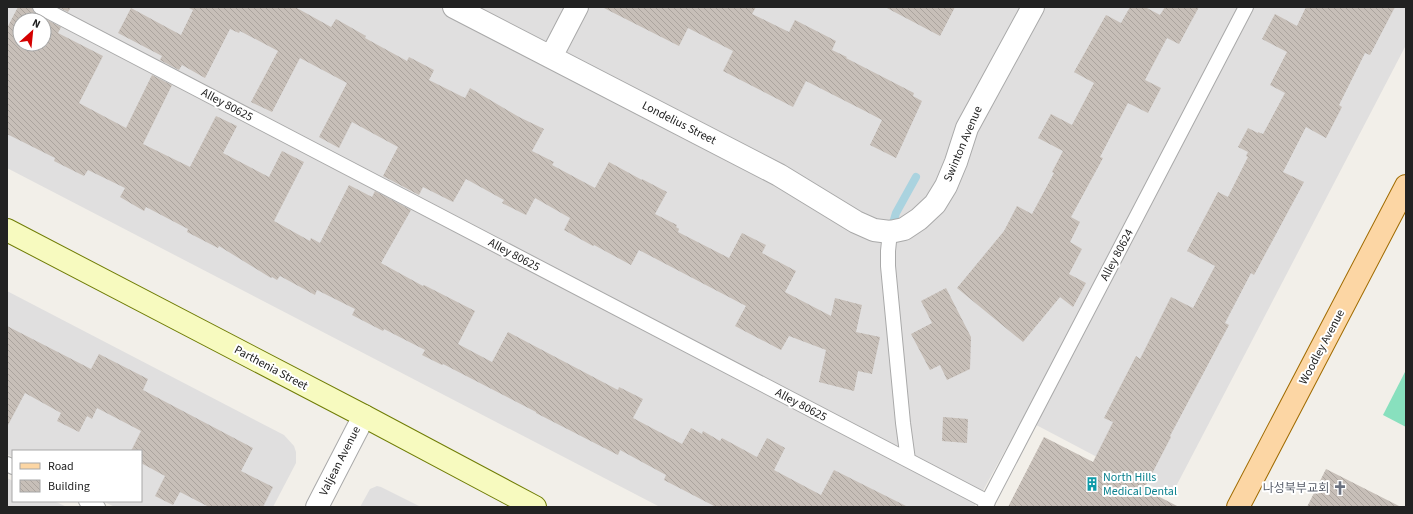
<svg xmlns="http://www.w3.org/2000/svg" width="1413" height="514" font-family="'Source Sans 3','Noto Sans KR',sans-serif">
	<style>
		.residential { fill: #e0dfdf; fill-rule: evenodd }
		.pitch { fill: #88e0be }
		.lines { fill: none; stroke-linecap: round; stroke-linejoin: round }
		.stream { stroke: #aad3df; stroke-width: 8 }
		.building { fill: url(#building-back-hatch); fill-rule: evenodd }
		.service-casing { stroke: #a9a9a9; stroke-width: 16 }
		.minor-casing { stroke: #a9a9a9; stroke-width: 24 }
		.secondary-casing { stroke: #707d05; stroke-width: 24 }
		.primary-casing { stroke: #a06b00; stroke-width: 24 }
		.service { stroke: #fff; stroke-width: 14 }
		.minor { stroke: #fff; stroke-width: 22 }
		.secondary { stroke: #f7fabf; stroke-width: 22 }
		.primary { stroke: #fcd6a4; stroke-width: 22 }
		.labels { text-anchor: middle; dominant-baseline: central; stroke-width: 4; stroke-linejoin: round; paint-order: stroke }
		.street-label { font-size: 12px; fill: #222; stroke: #fff }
		.culture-label { font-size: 12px; fill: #0d838f; stroke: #fff; text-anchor: start }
		.worship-label { font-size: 12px; fill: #5b616d; stroke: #fff; text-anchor: end }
	</style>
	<defs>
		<pattern id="building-back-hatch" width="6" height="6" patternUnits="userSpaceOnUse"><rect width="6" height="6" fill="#c7bfb8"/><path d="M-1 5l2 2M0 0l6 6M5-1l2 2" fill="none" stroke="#aba49e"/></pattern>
	</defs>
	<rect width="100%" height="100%" fill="#f2efe9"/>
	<path class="residential" d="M7 7H1406V45L1171 496 1023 418 974 507H660L7 168ZM20 20H44V44H20Z
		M7 291 284 435 294 446 296 452V463L273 507H115L102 501H141V451H13V457L7 454Z
		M7 478 13 481V501H54L67 507H7Z
		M377 486 381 487 421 507H360L370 489Z"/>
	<path class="pitch" d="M1406 370V427L1383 415Z"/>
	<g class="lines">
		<path class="stream" d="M891 230 896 213 916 177"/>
	</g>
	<path class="building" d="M18 7H32L33 11 36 14 61 27 58 33 103 56 79 103 126 128 152 75 172 85 143 144 190 167 216 116 237 126 223 153 269 177 282 151 304 162 274 221 310 241 311 238 320 243 349 185 372 197 375 191 411 210 381 263 423 286 424 285 475 311 458 344 492 362 508 332 618 390 619 387 643 399 633 418 682 444 691 428 702 434 703 431 720 441 722 438 757 457 767 438 785 448 774 470 821 495 834 470 908 507H716L664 480 666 475 620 450 618 455 536 413V412L443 364 442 365 422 355 425 350 384 329 383 331 352 315 355 309 317 290 315 295 280 276 277 280 272 277 271 278 219 246 218 248 187 232 188 229 146 207 144 211 120 197 125 188 88 170 84 176 54 161 55 158 7 134V28ZM20 20H44V44H20Z
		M58 7H71L68 12Z
		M187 7H295L331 27 336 19 366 36 365 38 407 61 409 57 434 70 429 80 465 98 470 88 519 117 544 129 532 151 554 162 552 165 595 188 609 162 642 180V179L667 192 655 214 677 225 676 227 679 229 678 232 729 258 742 233 766 245 762 253 796 271 785 292 831 316 835 298 862 305 856 332 880 337 872 374 858 371 854 391 819 382 826 350 789 336 781 350 735 326 746 306 639 250 631 265 594 245 593 246 564 230 570 218 535 198 526 215 502 203 504 200 466 179 453 202 423 187 419 195 383 176 398 147 352 122 339 148 319 137 347 83 300 58 272 112 251 102 278 51 240 31 239 33 230 29 205 78 182 65 179 70 160 60 162 56 118 33 131 8 181 35 193 10Z
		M602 7H756L752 14 789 32 795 20 836 41 832 50 847 57 846 58 914 93 913 96 922 101 896 158 870 145 882 120 863 110 806 81 793 107 723 71 733 51 688 28 679 46Z
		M885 7H955L940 36Z
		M1130 7H1145L1160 15 1165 7H1199L1179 44 1167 38 1145 80 1161 88 1148 113 1128 103 1100 157 1103 158 1071 217 1080 222 1070 242 1082 249 1069 274 1086 283 1073 307 1060 297 1023 342 957 288 1004 231 1017 206 1032 214 1054 173 1052 172 1063 151 1038 138 1051 114 1072 125 1094 83 1074 72 1106 15 1121 23Z
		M1306 7H1395L1370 55 1365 53 1339 105 1342 107 1326 138 1306 127 1283 172 1304 182 1254 275 1251 273 1225 323 1229 325 1170 436 1171 437 1144 489 1179 507H1008L1044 437 1093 462 1113 422 1104 418 1136 356 1140 359 1171 297 1193 308 1215 266 1187 251 1218 192 1228 197 1248 157 1246 156 1248 152 1238 147 1248 128 1258 133V132L1263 134 1285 93 1270 85 1287 52 1262 39 1275 14 1297 26Z
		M946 288 971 337 970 369 947 380 940 365 930 370 911 334 932 323 921 301Z
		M7 326 91 369 99 354 148 379 143 390 253 448 241 471 273 487 263 507H209L180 492 173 505 155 496 165 476 141 463V451H131L141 431 97 408 92 419 87 416 79 432 57 421 61 413 25 393 7 427Z
		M943 417 968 419 967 443 942 441Z
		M1326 469 1401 507H1307Z"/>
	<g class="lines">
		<defs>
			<path id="service" d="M40 7 988 502
				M890 232 888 251V266L903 423 908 460
				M7 464 13 467
				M86 501 98 507
				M985 507 1246 7"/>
			<path id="minor" d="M454 7 779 175 856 222 874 230 890 232 904 229 919 219 935 204 946 186 956 162 967 128 1033 7
				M551 57 577 7
				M317 507 364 416"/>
			<path id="secondary" d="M7 230 364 416 535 507"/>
			<path id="primary" d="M1238 507 1406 186"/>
		</defs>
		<use href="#service" class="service-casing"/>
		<use href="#minor" class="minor-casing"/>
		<use href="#secondary" class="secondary-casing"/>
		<use href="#primary" class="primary-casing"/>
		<use href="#service" class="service"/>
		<use href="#minor" class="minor"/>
		<use href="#secondary" class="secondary"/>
		<use href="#primary" class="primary"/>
	</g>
	<defs>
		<symbol id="building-bare" viewBox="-9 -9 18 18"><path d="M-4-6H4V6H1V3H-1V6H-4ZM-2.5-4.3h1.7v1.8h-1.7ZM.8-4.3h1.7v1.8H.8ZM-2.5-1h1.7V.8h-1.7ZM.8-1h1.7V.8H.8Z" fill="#0f9aa8" stroke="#fff" stroke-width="2.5" paint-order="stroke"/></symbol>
		<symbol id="church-bare" viewBox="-9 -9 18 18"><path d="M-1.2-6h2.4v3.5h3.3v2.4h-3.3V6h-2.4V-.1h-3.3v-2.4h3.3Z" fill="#6b7280" stroke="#fff" stroke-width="2.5" paint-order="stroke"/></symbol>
	</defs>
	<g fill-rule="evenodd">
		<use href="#building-bare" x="1082" y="474" width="20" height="20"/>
		<use href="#church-bare" x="1330" y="478" width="20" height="20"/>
	</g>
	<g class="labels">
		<g class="street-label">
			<text transform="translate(227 105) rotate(28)">Alley 80625</text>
			<text transform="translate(679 123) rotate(27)">Londelius Street</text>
			<text transform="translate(963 144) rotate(-67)">Swinton Avenue</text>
			<text transform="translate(514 255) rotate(28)">Alley 80625</text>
			<text transform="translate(1117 255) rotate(-62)">Alley 80624</text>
			<text transform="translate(1322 347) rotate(-62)">Woodley Avenue</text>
			<text transform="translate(271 368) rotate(28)">Parthenia Street</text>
			<text transform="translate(801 405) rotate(28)">Alley 80625</text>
			<text transform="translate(340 461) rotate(-63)">Valjean Avenue</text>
		</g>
		<g class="culture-label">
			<text x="1103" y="477">North Hills<tspan x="1103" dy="14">Medical Dental</tspan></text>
		</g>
		<g class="worship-label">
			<text x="1329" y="488">나성북부교회</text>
		</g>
	</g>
	<rect width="1413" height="514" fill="none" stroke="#222222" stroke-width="16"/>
	<rect x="12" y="450" width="130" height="52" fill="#ffffff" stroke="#a7a7a7"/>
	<rect x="20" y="463" width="20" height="6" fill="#fcd6a4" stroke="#a7a7a7"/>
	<text x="48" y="470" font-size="12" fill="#222222">Road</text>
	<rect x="20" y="480" width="20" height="12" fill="url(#building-back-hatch)" stroke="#a7a7a7"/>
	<text x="48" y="490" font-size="12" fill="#222222">Building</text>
	<g transform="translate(32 32) rotate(27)"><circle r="19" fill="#ffffff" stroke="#a7a7a7"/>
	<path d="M0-3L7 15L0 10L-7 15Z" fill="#d40000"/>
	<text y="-6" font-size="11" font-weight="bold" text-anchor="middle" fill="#222222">N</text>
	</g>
</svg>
